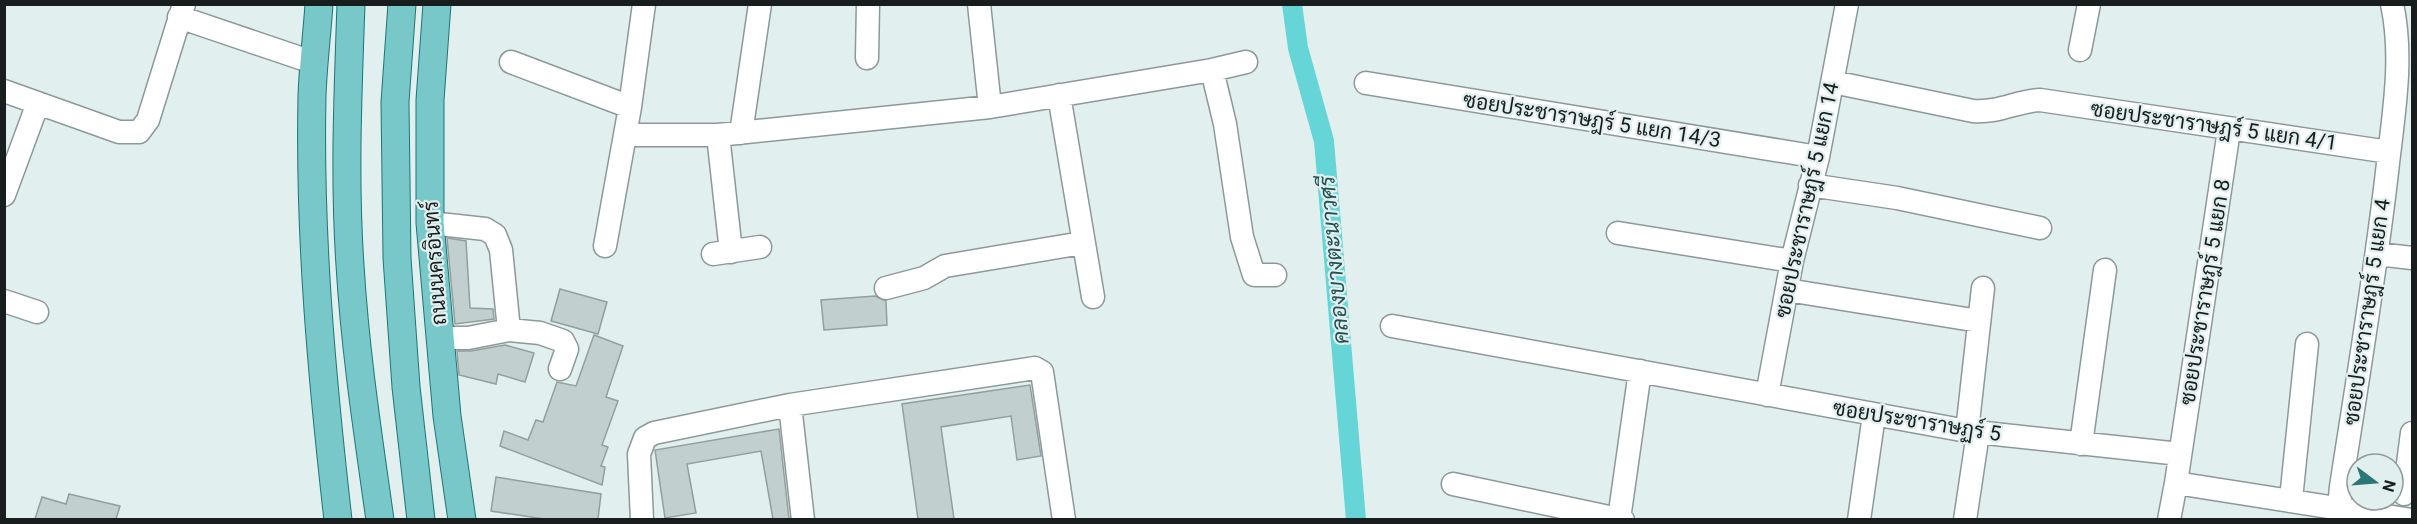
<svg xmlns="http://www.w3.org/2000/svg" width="2417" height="524" font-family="Roboto,Sarabun,sans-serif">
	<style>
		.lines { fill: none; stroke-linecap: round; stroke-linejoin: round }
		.canal { stroke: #65d5d8; stroke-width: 20 }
		.building { fill: #c2cfcf; stroke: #939f9f; stroke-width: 1.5 }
		.minor-casing { stroke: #8c9999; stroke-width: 25 }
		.major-casing { stroke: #1c7577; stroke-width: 29 }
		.minor { stroke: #fff; stroke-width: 22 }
		.major { stroke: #78c8ca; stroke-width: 27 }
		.labels { text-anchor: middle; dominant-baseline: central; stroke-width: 4.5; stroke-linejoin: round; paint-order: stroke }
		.street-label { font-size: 21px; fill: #181d1d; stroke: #e2efef }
		.water-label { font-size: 22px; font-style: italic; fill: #205253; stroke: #e2efef }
	</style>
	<rect width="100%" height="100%" fill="#e2efef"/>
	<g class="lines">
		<path class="canal" d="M1292 4 1298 48 1324 141 1356 520"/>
	</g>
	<path class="building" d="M447 238 466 241 470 308 493 309 494 319 455 324Z
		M560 289 607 302 598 334 551 321Z
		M875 296 886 301 887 325 824 330 821 300Z
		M594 335 623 346 606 397 618 401 602 445 608 447 601 466 605 467 602 485 500 446 504 431 528 440 536 420 543 422 557 382 576 386Z
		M505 345 534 353 525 382 498 374 496 384 459 375 457 351H471Z
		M1030 385 1041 456 1017 460 1011 416 941 427 954 519H918L902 404Z
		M779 429 789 519H773L761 451 687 464 696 513 665 518 655 450Z
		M496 477 601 494 598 519H544L491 511Z
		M69 494 120 506 116 519H35L42 497 66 504Z"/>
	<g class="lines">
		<defs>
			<path id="minor" d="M979 4 990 107
				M179 17 315 63
				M2080 50 2089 4
				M867 58 868 4
				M511 62 630 107
				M1212 70 1246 62
				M1833 82 1973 111C2000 113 2016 101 2040 100L2389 152
				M1366 83 1818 157
				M4 91 119 132H139L148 120 184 4
				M1059 95 1093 297
				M2229 130 2176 483 2412 520
				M741 133 760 4
				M626 135H718L990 107 1212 70 1225 124 1242 237 1254 275H1275
				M718 135 731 252
				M1810 185 1897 198 2040 228
				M4 195 38 103
				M430 223 485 229 495 235 501 250 509 330 468 338H441
				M1618 233 1792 261
				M605 246 630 107 644 4
				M713 254 760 247
				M2377 254 2412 258
				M886 288 924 278 945 266 1082 243
				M1787 290 1979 321
				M4 301 37 312
				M1392 326 1967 431 2180 454
				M509 330 540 333 563 341 567 349 560 369
				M1767 395 1792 261 1818 157 1847 4
				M790 405 803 520
				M1967 431 1983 288
				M2081 444 2105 270
				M1453 484 1623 520
				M2404 494 2412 433
				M2291 499 2307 344
				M2339 507 2341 487C2357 382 2375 277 2387 172 2393 117 2404 59 2392 4
				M1619 519 1640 371
				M642 520 639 454 645 438 654 433 790 405 1035 368 1042 372 1064 520
				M1859 520 1874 415
				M1965 520 1978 433
				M2169 520 2176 483"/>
			<path id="major" d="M319 4C317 35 313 65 312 96 309 237 322 379 338 520
				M351 4C348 91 344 178 350 265 355 350 368 435 380 520
				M402 4 395 102 397 258 406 387 421 520
				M437 4 430 100V223L447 416 462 520"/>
		</defs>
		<use href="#minor" class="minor-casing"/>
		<use href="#major" class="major-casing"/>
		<use href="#minor" class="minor"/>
		<use href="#major" class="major"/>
	</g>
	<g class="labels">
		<g class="street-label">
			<text transform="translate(1592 120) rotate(9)">ซอยประชาราษฎร์ 5 แยก 14/3</text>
			<text transform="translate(2214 126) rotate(8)">ซอยประชาราษฎร์ 5 แยก 4/1</text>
			<text transform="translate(1807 200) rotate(-78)">ซอยประชาราษฎร์ 5 แยก 14</text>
			<text transform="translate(435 263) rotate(-94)">ถนนนครอินทร์</text>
			<text transform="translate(2205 292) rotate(-81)">ซอยประชาราษฎร์ 5 แยก 8</text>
			<text transform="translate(2367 312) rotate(-82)">ซอยประชาราษฎร์ 5 แยก 4</text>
			<text transform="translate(1917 421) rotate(9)">ซอยประชาราษฏร์ 5</text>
		</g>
		<g class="water-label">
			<text transform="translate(1334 260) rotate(-95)">คลองบางตะนาวศรี</text>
		</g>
	</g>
	<rect width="2417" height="524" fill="none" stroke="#181d1d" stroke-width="12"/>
	<g transform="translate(2375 482) rotate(106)"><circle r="28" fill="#e2efef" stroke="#919b9b" stroke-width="1.5"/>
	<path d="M0-4.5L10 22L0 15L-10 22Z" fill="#2c7678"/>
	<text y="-9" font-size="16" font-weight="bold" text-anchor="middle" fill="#181d1d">N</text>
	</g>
</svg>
